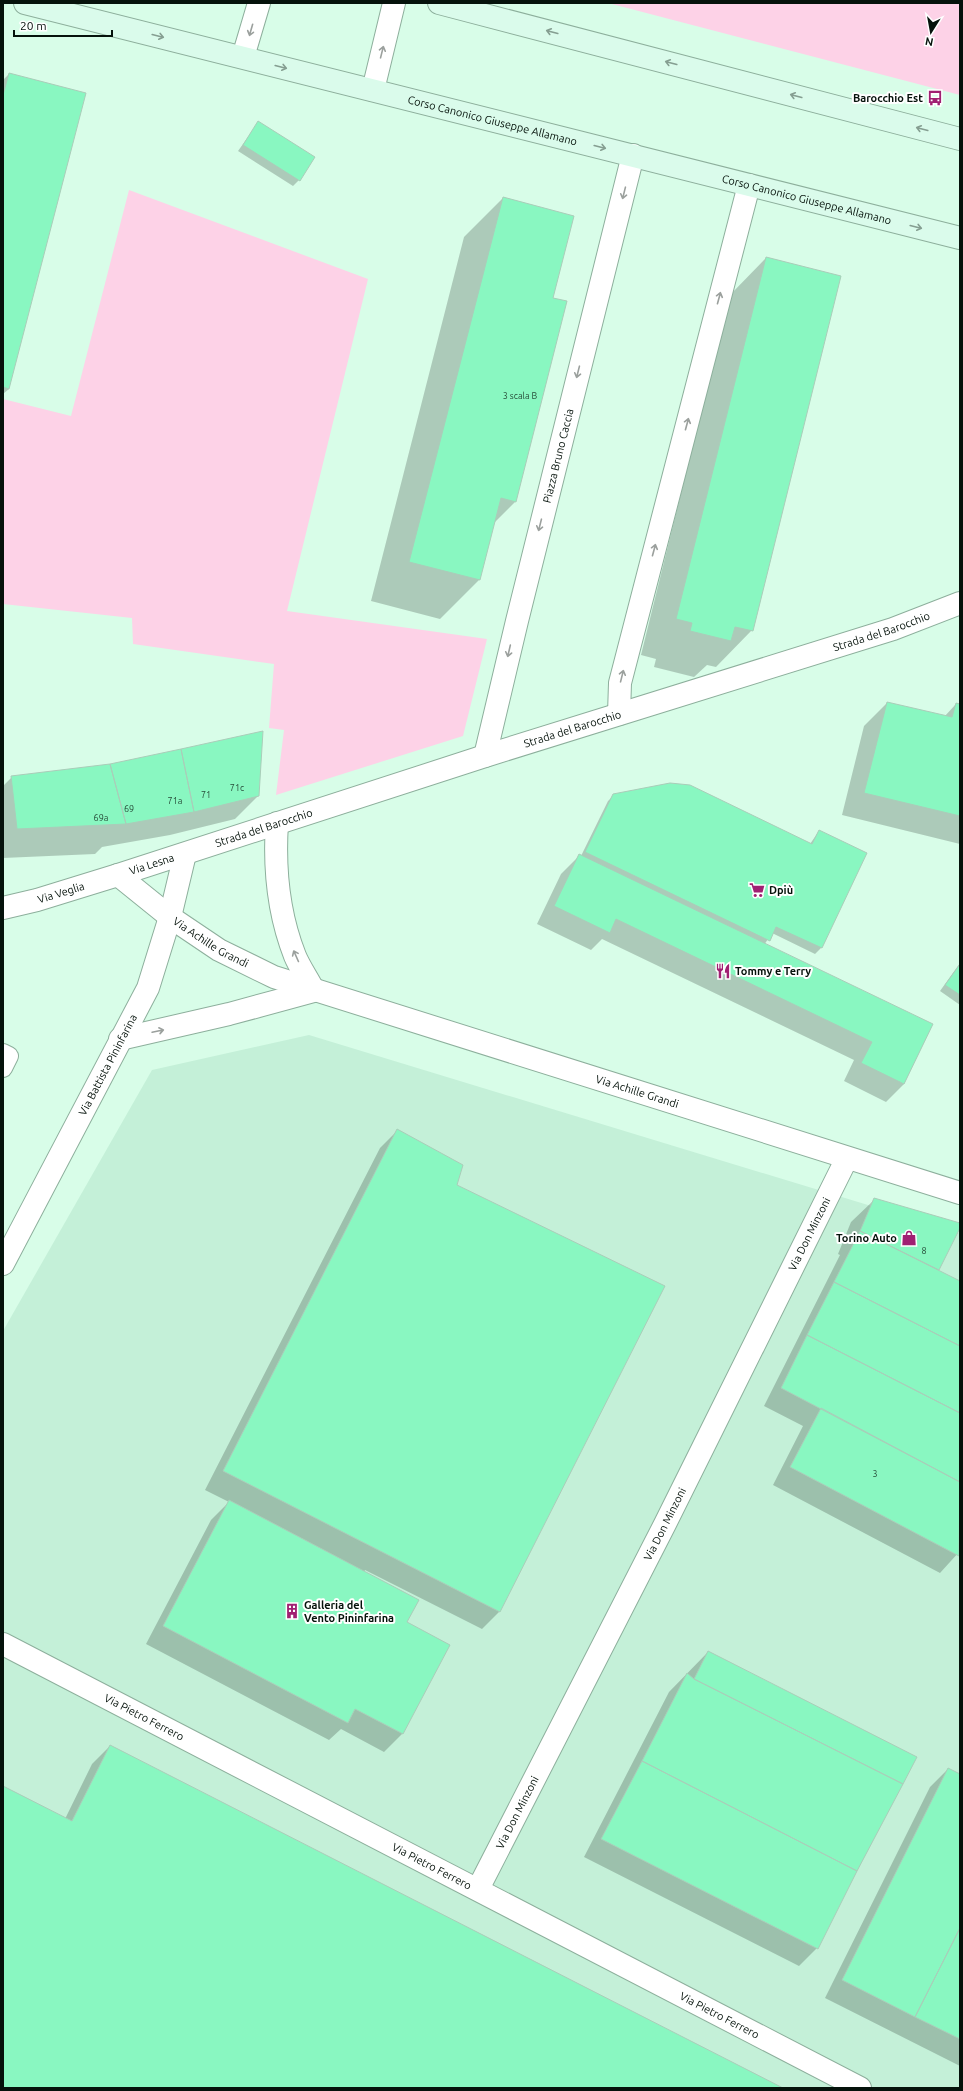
<svg xmlns="http://www.w3.org/2000/svg" width="963" height="2091" font-family="Ubuntu,sans-serif">
	<style>
		.built { fill: #c4f0d8 }
		.green { fill: #fdd2e7 }
		.shadow { fill: #0003 }
		.building { fill: #89f7c1; stroke: #aacdb9 }
		.lines { fill: none; stroke-linecap: round; stroke-linejoin: round }
		.service-casing { stroke: #8daf9c; stroke-width: 20 }
		.minor-casing { stroke: #8daf9c; stroke-width: 24 }
		.secondary-casing { stroke: #8daf9c; stroke-width: 24 }
		.service { stroke: #fff; stroke-width: 18 }
		.minor { stroke: #fff; stroke-width: 22 }
		.secondary { stroke: #dafbeb; stroke-width: 22 }
		.oneway { stroke: #9ba09d }
		.oneway2 { stroke: #859e91 }
		.labels { text-anchor: middle; dominant-baseline: central; stroke-width: 4; stroke-linejoin: round; paint-order: stroke }
		.number-label { font-size: 9px; fill: #264b38 }
		.poi-label { font-size: 11px; font-weight: bold; fill: #05120b; stroke: #fff; text-anchor: start }
		.street-label { font-size: 11px; fill: #05120b; stroke: #fff }
	</style>
	<rect width="100%" height="100%" fill="#d8fde8"/>
	<path class="built" d="M309 1035 960 1233V2088H3V1331L152 1070Z"/>
	<path class="green" d="M608 3H960V95Z
		M129 190 368 279 287 611 487 639 463 736 276 795 284 730 269 728 274 664 133 644 132 618 3 604V399L71 416Z"/>
	<path class="shadow" d="M9 74V389L3 394V80Z
		M258 123 299 180 293 186 238 151Z
		M503 198 552 298 515 502 494 523 479 580 440 619 371 601 464 237Z
		M766 258 752 630 716 667 707 665 694 677 654 667 656 659 641 655 730 295Z
		M887 703 944 717 956 704 960 705V844L842 815 864 726Z
		M12 777 258 796 235 819 170 835 102 847 95 854 3 858V786Z
		M614 795 810 844 819 831 866 854 821 948 815 954 772 933 764 945 932 1025 904 1084 886 1102 844 1081 854 1060 602 939 591 950 537 924 561 874 579 856H581L608 801Z
		M960 963V1005L940 991Z
		M398 1130 456 1186 500 1611 482 1629 365 1570 364 1572 406 1623 449 1645 402 1734 384 1752 341 1729 329 1740 146 1644 211 1520 229 1502 205 1490 380 1148Z
		M874 1200 960 1224 937 1271 960 1282V1551L940 1573 773 1485 803 1426 764 1406 840 1255 838 1254 851 1222Z
		M708 1652 916 1757 817 1948 799 1966 584 1857 669 1692Z
		M110 1746 780 2088H3V1787L65 1819 92 1764Z
		M948 1769 960 1775V2066L825 1998 930 1787Z"/>
	<path class="building" d="M9 73 86 93 9 389 3 387V95Z
		M258 121 315 157 300 181 243 145Z
		M503 197 574 216 553 298 567 301 516 502 501 498 480 580 409 562Z
		M766 257 841 276 753 631 735 627 731 641 690 631 692 623 676 619Z
		M887 702 952 717 956 703 960 704V816L864 793Z
		M263 731 259 796 194 812 181 749Z
		M181 749 194 812 126 824 110 764Z
		M110 764 126 824 17 829 11 776Z
		M670 783 690 785 812 844 819 830 867 853 822 948 776 927 770 941 585 852 613 794Z
		M579 854 933 1024 904 1084 861 1063 872 1042 616 919 610 933 554 906Z
		M960 964V995L945 985Z
		M397 1129 463 1165 457 1185 665 1286 500 1612 223 1471Z
		M874 1198 960 1223V1228L939 1270 860 1231Z
		M860 1231 960 1281V1346L834 1282Z
		M834 1282 960 1346V1413L807 1335Z
		M807 1335 960 1413V1482L781 1388Z
		M821 1408 960 1482 959 1556 790 1467Z
		M229 1500 419 1600 407 1622 450 1645 403 1734 355 1709 348 1723 163 1626Z
		M708 1651 917 1757 903 1784 694 1679Z
		M687 1673 694 1679 903 1784 857 1871 642 1761Z
		M110 1745 783 2088H3V1786L72 1821Z
		M642 1761 857 1871 818 1949 601 1839Z
		M948 1768 960 1774V1928L915 2017 842 1980Z
		M960 1928V2039L915 2017Z"/>
	<g class="lines">
		<defs>
			<path id="service" d="M3 1053 9 1056 3 1068"/>
			<g id="minor">
				<path d="M243 57 259 3"/>
				<path d="M373 90 394 3"/>
				<path d="M619 714 620 683 749 185"/>
				<path id="s1" d="M485 756 517 621 633 155"/>
				<path id="s2" d="M118 875 170 917 219 950 274 977 960 1193"/>
				<path id="s3" d="M3 908 37 900 118 875 485 756 893 629 960 603"/>
				<path d="M120 1039 229 1014 314 991C308 979 300 968 295 956 278 913 274 868 277 823"/>
				<path id="s4" d="M3 1264 148 988 170 917 185 854"/>
				<path id="s5" d="M3 1644 860 2088"/>
				<path id="s6" d="M478 1889 665 1524 847 1158"/>
			</g>
			<g id="secondary">
				<path id="s7" d="M25 3 960 238"/>
				<path d="M439 3 960 139"/>
			</g>
		</defs>
		<use href="#service" class="service-casing"/>
		<use href="#minor" class="minor-casing"/>
		<use href="#secondary" class="secondary-casing"/>
		<use href="#service" class="service"/>
		<use href="#minor" class="minor"/>
		<use href="#secondary" class="secondary"/>
	</g>
	<defs><path id="oneway-shaft" d="M-6 0H5M1.5-3L5.5 0L1.5 3" fill="none" stroke-width="1.6" stroke-linecap="round" stroke-linejoin="round"/></defs>
	<g class="oneway">
		<use href="#oneway-shaft" transform="translate(251 30) rotate(106)"/>
		<use href="#oneway-shaft" transform="translate(382 52) rotate(-76)"/>
		<use href="#oneway-shaft" transform="translate(624 193) rotate(104)"/>
		<use href="#oneway-shaft" transform="translate(719 298) rotate(-75)"/>
		<use href="#oneway-shaft" transform="translate(578 372) rotate(104)"/>
		<use href="#oneway-shaft" transform="translate(687 424) rotate(-75)"/>
		<use href="#oneway-shaft" transform="translate(540 525) rotate(104)"/>
		<use href="#oneway-shaft" transform="translate(654 550) rotate(-75)"/>
		<use href="#oneway-shaft" transform="translate(509 651) rotate(103)"/>
		<use href="#oneway-shaft" transform="translate(622 676) rotate(-76)"/>
		<use href="#oneway-shaft" transform="translate(296 956) rotate(-114)"/>
		<use href="#oneway-shaft" transform="translate(158 1031) rotate(-12)"/>
	</g>
	<g class="oneway2">
		<use href="#oneway-shaft" transform="translate(552 32) rotate(-165)"/>
		<use href="#oneway-shaft" transform="translate(158 36) rotate(14)"/>
		<use href="#oneway-shaft" transform="translate(671 63) rotate(-165)"/>
		<use href="#oneway-shaft" transform="translate(281 67) rotate(14)"/>
		<use href="#oneway-shaft" transform="translate(796 96) rotate(-165)"/>
		<use href="#oneway-shaft" transform="translate(922 129) rotate(-165)"/>
		<use href="#oneway-shaft" transform="translate(600 147) rotate(14)"/>
		<use href="#oneway-shaft" transform="translate(916 227) rotate(14)"/>
	</g>
	<defs>
		<symbol id="bus-bare" viewBox="-9 -9 18 18"><path d="M-5-6H5V4H4V6H2V4H-2V6H-4V4H-5ZM-3.5-4V0h7V-4ZM-3.5 1.2v1.5H-2V1.2ZM2 1.2v1.5H3.5V1.2Z" fill="#a02072" stroke="#fff" stroke-width="2.5" paint-order="stroke"/></symbol>
		<symbol id="supermarket-bare" viewBox="-9 -9 18 18"><path d="M-6-5.5h2.5l.6 2H6L4.5 2H-2.5L-4.4-4H-6ZM-1.5 3.2a1.3 1.3 0 1 0 .1 0ZM3 3.2a1.3 1.3 0 1 0 .1 0Z" fill="#a02072" stroke="#fff" stroke-width="2.5" paint-order="stroke"/></symbol>
		<symbol id="restaurant-bare" viewBox="-9 -9 18 18"><path d="M-5-6h1v4h1v-4h1v4h1v-4h1v5L-1.5 .5V6h-2V.5L-5-1ZM5-6V6H3V1.5H1.5Q1.5-4 5-6Z" fill="#a02072" stroke="#fff" stroke-width="2.5" paint-order="stroke"/></symbol>
		<symbol id="shop-bare" viewBox="-9 -9 18 18"><path d="M-5-2.5h2.3a2.7 3.5 0 0 1 5.4 0H5L5.5 6h-11ZM-1.5-2.5h3a1.5 2.3 0 0 0-3 0Z" fill="#a02072" stroke="#fff" stroke-width="2.5" paint-order="stroke"/></symbol>
		<symbol id="building-bare" viewBox="-9 -9 18 18"><path d="M-4-6H4V6H1V3H-1V6H-4ZM-2.5-4.3h1.7v1.8h-1.7ZM.8-4.3h1.7v1.8H.8ZM-2.5-1h1.7V.8h-1.7ZM.8-1h1.7V.8H.8Z" fill="#a02072" stroke="#fff" stroke-width="2.5" paint-order="stroke"/></symbol>
	</defs>
	<g fill-rule="evenodd">
		<use href="#bus-bare" x="924" y="87" width="22" height="22"/>
		<use href="#supermarket-bare" x="746" y="879" width="22" height="22"/>
		<use href="#restaurant-bare" x="712" y="960" width="22" height="22"/>
		<use href="#shop-bare" x="898" y="1227" width="22" height="22"/>
		<use href="#building-bare" x="281" y="1600" width="22" height="22"/>
	</g>
	<g class="labels">
		<g class="number-label">
			<text x="520" y="396">3 scala B</text>
			<text x="237" y="788">71c</text>
			<text x="206" y="795">71</text>
			<text x="175" y="801">71a</text>
			<text x="129" y="809">69</text>
			<text x="101" y="818">69a</text>
			<text x="924" y="1251">8</text>
			<text x="875" y="1474">3</text>
		</g>
		<g class="poi-label">
			<text x="923" y="98" text-anchor="end">Barocchio Est</text>
			<text x="769" y="890">Dpiù</text>
			<text x="735" y="971">Tommy e Terry</text>
			<text x="897" y="1238" text-anchor="end">Torino Auto</text>
			<text x="304" y="1605">Galleria del<tspan x="304" dy="13">Vento Pininfarina</tspan></text>
		</g>
		<g class="street-label">
			<text stroke="none"><textPath href="#s7" startOffset="482">Corso Canonico Giuseppe Allamano</textPath></text>
			<text stroke="none"><textPath href="#s7" startOffset="806">Corso Canonico Giuseppe Allamano</textPath></text>
			<text stroke="none"><textPath href="#s1" startOffset="309">Piazza Bruno Caccia</textPath></text>
			<text stroke="none"><textPath href="#s3" startOffset="921">Strada del Barocchio</textPath></text>
			<text stroke="none"><textPath href="#s3" startOffset="597">Strada del Barocchio</textPath></text>
			<text stroke="none"><textPath href="#s3" startOffset="273">Strada del Barocchio</textPath></text>
			<text stroke="none"><textPath href="#s3" startOffset="155">Via Lesna</textPath></text>
			<text stroke="none"><textPath href="#s3" startOffset="60">Via Veglia</textPath></text>
			<text stroke="none"><textPath href="#s2" startOffset="115">Via Achille Grandi</textPath></text>
			<text stroke="none"><textPath href="#s4" startOffset="225">Via Battista Pininfarina</textPath></text>
			<text stroke="none"><textPath href="#s2" startOffset="568">Via Achille Grandi</textPath></text>
			<text stroke="none"><textPath href="#s6" startOffset="734">Via Don Minzoni</textPath></text>
			<text stroke="none"><textPath href="#s6" startOffset="410">Via Don Minzoni</textPath></text>
			<text stroke="none"><textPath href="#s5" startOffset="159">Via Pietro Ferrero</textPath></text>
			<text stroke="none"><textPath href="#s6" startOffset="86">Via Don Minzoni</textPath></text>
			<text stroke="none"><textPath href="#s5" startOffset="483">Via Pietro Ferrero</textPath></text>
			<text stroke="none"><textPath href="#s5" startOffset="807">Via Pietro Ferrero</textPath></text>
		</g>
	</g>
	<rect width="963" height="2091" fill="none" stroke="#05120b" stroke-width="8"/>
	<g transform="translate(931 32) rotate(191)" stroke="#ffffff" stroke-width="3" paint-order="stroke">
	<path d="M0-3L7 15L0 10L-7 15Z" fill="#05120b"/>
	<text y="-6" font-size="11" font-weight="bold" text-anchor="middle" fill="#05120b">N</text>
	</g>
	<path d="M14 30v6h98v-6" fill="none" stroke="#05120b" stroke-width="2"/>
	<text x="20" y="30" font-size="12" fill="#05120b" stroke="#ffffff" stroke-width="3" paint-order="stroke">20 m</text>
</svg>
